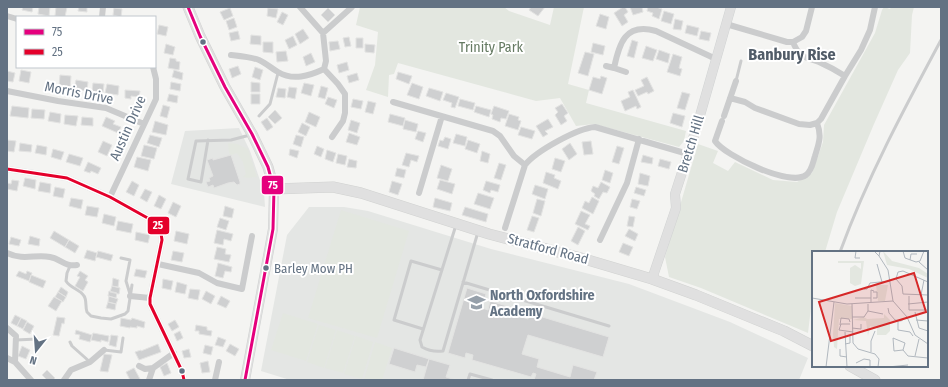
<svg xmlns="http://www.w3.org/2000/svg" width="948" height="387" font-family="'Fira Sans Condensed',sans-serif">
	<style>
		.built { fill: #e4e6e4 }
		.green { fill: #e3e7e0 }
		.building { fill: #cfd0d1; stroke: #e3e3e2 }
		.lines { fill: none; stroke-linecap: round; stroke-linejoin: round }
		.secondary-casing { stroke: #d0d2d2; stroke-width: 10 }
		.primary-casing { stroke: #d1d2d1; stroke-width: 11 }
		.lane { stroke: #cbcccd; stroke-width: 3 }
		.street { stroke: #cbcccd; stroke-width: 6 }
		.secondary { stroke: #e0e0e0; stroke-width: 9 }
		.primary { stroke: #e0e0e0; stroke-width: 10 }
		.bus-1-casing { stroke: #fff; stroke-width: 6 }
		.bus-2-casing { stroke: #fff; stroke-width: 6 }
		.bus-1 { stroke: #e5007d; stroke-width: 3 }
		.bus-2 { stroke: #e4002b; stroke-width: 3 }
		.bus-dot { fill: #637283; stroke: #fff; stroke-width: 1.5 }
		.labels { text-anchor: middle; dominant-baseline: central; stroke-width: 4; stroke-linejoin: round; paint-order: stroke }
		.bus-label { font-size: 13px; fill: #637283; stroke: #fff; text-anchor: start }
		.park-label { font-size: 14px; fill: #657a62; stroke: #fff }
		.street-label { font-size: 14px; fill: #637283; stroke: #fff }
		.poi-label { font-size: 14px; font-weight: bold; fill: #637283; stroke: #fff; text-anchor: start }
		.quarter-label { font-size: 16px; font-weight: bold; fill: #515c68; stroke: #fff }
		.inset-road { fill: none; stroke: #b1b8bf; stroke-width: 1 }
		.view { fill: #d62828; fill-opacity: 0.15; stroke: #d62828; stroke-width: 2 }
		.inset-edge { fill: none; stroke: #637283; stroke-width: 2 }
		.line-badge { stroke: #fff; stroke-width: 1.5 }
		.badge-label { font-size: 11px; text-anchor: middle; font-weight: bold; fill: #fff }
	</style>
	<rect width="100%" height="100%" fill="#f4f4f2"/>
	<path class="built" d="M239 128 250 151 264 192 265 207 171 184 185 131Z
		M309 207H344L368 211 491 249 629 284 730 322 808 358 799 380H290L261 371 287 235Z"/>
	<path class="green" d="M360 7H504L509 11 550 25 554 7H584L568 84 589 90 586 103 686 131 684 141 679 147 594 124 576 126 560 98 536 101 398 63 394 74 389 75 388 97 366 90 375 65 378 32 356 25Z
		M884 7 890 9 891 7H914L912 15 910 53 898 70 874 124 837 212 825 252H813V291L808 333 701 288 669 277 665 257 698 144 718 151 713 163 728 171 735 162 773 180 797 182 812 173 823 142 824 125 875 33 882 10Z
		M228 143 237 144 248 149 257 177 248 178 243 177 246 174 243 162 237 153 231 155 229 153Z
		M341 210 409 231 377 338 308 318Z
		M283 313 318 324 306 361 271 350Z
		M319 325 336 330 324 368 307 362Z
		M337 330 355 336 343 373 325 368Z
		M356 336 373 342 362 379 344 374Z
		M375 342 392 348 382 380H364Z"/>
	<path class="building" d="M23 7H33L32 12 22 10Z
		M39 7H50L49 16 38 14Z
		M56 7H67L65 17 55 16Z
		M79 7H87V12L78 11Z
		M531 7H545L538 16 529 10Z
		M623 7H625L628 12 624 15 628 22 622 26 614 13Z
		M630 7H642L643 12 633 15Z
		M648 7H656L662 9 659 19 652 16 653 13 647 11Z
		M114 8 122 9 121 17 113 15Z
		M230 8 233 16 224 20 220 12Z
		M268 8 278 9 276 18 267 16Z
		M328 8 335 15 328 22 321 15Z
		M664 11 674 14 671 24 661 21Z
		M282 12 288 15 283 25 277 22Z
		M600 14 609 17 606 29 596 26Z
		M234 18 237 27 229 30 226 21Z
		M675 19 683 21 681 30 673 29Z
		M159 25 168 27 166 36 157 34Z
		M687 25 699 28 697 36 685 33Z
		M303 29 309 38 300 44 295 34Z
		M238 31 240 39 231 41 229 33Z
		M701 31 711 33 709 41 699 39Z
		M251 35 261 36V45L250 44Z
		M293 36 297 45 289 49 285 40Z
		M349 37 351 46 345 47 343 38Z
		M356 38H363V48H356Z
		M632 40 638 42 634 58 627 56Z
		M338 41 340 49 330 51 329 42Z
		M263 42H273V53L263 52Z
		M593 43 605 46 603 55 591 52Z
		M166 44 175 47 173 55 164 53Z
		M365 44 375 45 374 53 365 52Z
		M646 46 657 50 653 61 642 58Z
		M659 50 670 54 668 63 656 59Z
		M286 51 288 61 277 62 276 52Z
		M585 52 594 54 588 76 578 73Z
		M311 53 315 62 306 66 303 57Z
		M673 54 682 57 679 68 682 69 680 76 667 72Z
		M170 58 176 59V61L180 62 179 70 168 68Z
		M347 62 349 70 339 73 337 65Z
		M238 66 241 74 232 78 229 69Z
		M255 67 263 70 260 80 252 77Z
		M21 70 31 72 29 83 19 81Z
		M174 70 183 73 182 80 172 77Z
		M7 71 15 73 13 82 7 81Z
		M398 72 412 76 409 84 396 79Z
		M357 73 359 80 349 83 347 76Z
		M60 75 71 76 70 89 59 87Z
		M601 76 607 78 602 94 589 90 593 77 600 79Z
		M647 77 654 91 648 94 647 92 638 96 635 90 644 86 641 80Z
		M76 80 88 82 87 91 74 89Z
		M171 82 181 84 180 91 170 89Z
		M251 82 260 83V92H251Z
		M93 83 104 84 103 93 92 91Z
		M304 83 314 85 311 96 301 93Z
		M412 83 423 87 419 99 407 95Z
		M107 84 119 86 118 95 105 93Z
		M321 86 328 88 325 99 318 97Z
		M289 87 297 88 295 99 287 97Z
		M278 88 286 89 285 98 276 97Z
		M429 88 443 92 440 101 426 96Z
		M125 90 140 91 139 97 131 96V99L125 98Z
		M633 90 641 107 637 109 636 106 625 111 621 101 630 97 628 92Z
		M682 92 690 94 685 110 677 108Z
		M446 93 459 97 455 108 451 107 452 103 443 100Z
		M169 94 178 96 177 103 167 101Z
		M251 94H260V104H251Z
		M328 97 337 100 334 108 325 104Z
		M353 99 363 101 361 109 351 107Z
		M460 99 475 103 473 110 458 106Z
		M368 101 376 103 373 114 365 112Z
		M562 104 568 113 564 116 567 121 561 125 555 115 558 112 555 108Z
		M163 105 170 107 167 118 160 116Z
		M12 106 29 108 28 118 10 116Z
		M476 106 491 110 489 117 474 112Z
		M494 106 509 111 506 119 501 118 500 122 492 119 493 115 491 114Z
		M32 109 45 110 44 119 31 118Z
		M275 110 282 118 275 124 268 117Z
		M50 112 61 114 60 123 48 121Z
		M309 112 320 117 316 127 305 122Z
		M673 113 685 116 682 127 670 123Z
		M390 114 405 118 403 126 388 122Z
		M509 114 519 117 518 120 521 121 518 130 505 126Z
		M65 115 78 116 76 126 64 124Z
		M82 117 93 118V126L81 125Z
		M106 117 115 121 113 124 121 127 118 133 102 126Z
		M267 118 273 127 267 131 261 122Z
		M548 119 553 127 545 131 548 134 543 137 536 126Z
		M351 120 360 123 357 133 348 130Z
		M405 120 418 124 416 132 403 129Z
		M155 121 168 125 166 135 152 132Z
		M302 123 310 127 306 136 298 132Z
		M521 127 535 131 532 139 518 135Z
		M418 131 426 133 423 142 415 139Z
		M349 133 360 137 357 145 346 142Z
		M456 134 467 137 465 146 453 143Z
		M150 135 162 138 159 147 147 143Z
		M296 135 304 137 301 147 293 144Z
		M445 137 451 139 448 149 438 146 440 140 443 141Z
		M7 140 16 141 14 152 7 151Z
		M468 140 480 144 477 153 465 149Z
		M103 141 112 145 107 156 98 152Z
		M591 141 593 154 584 155 582 142Z
		M20 143 32 145 31 152 19 151Z
		M570 143 577 154 569 160 562 149Z
		M37 145 47 147 46 155 35 153Z
		M144 145 157 148 154 159 141 156Z
		M317 146 324 149 321 157 314 154Z
		M617 146 624 148 619 164 612 162Z
		M53 149 64 152 61 160 51 157Z
		M290 149 299 151 297 158 289 155Z
		M327 150 336 153 333 162 325 159Z
		M482 151 490 154 488 163 480 161Z
		M406 153 419 156 417 162 411 160 409 167 402 165Z
		M69 154 83 158 80 166 66 162Z
		M338 154 347 156 345 165 336 163Z
		M231 155 240 182V184L237 185 234 182 228 183 214 188 213 185 208 187 206 182 210 181 209 178 213 176 207 160 213 158V160Z
		M643 155 653 158 652 164 641 162Z
		M137 157 151 160 148 171 134 167Z
		M555 158 565 161 561 172 552 169Z
		M349 159 357 161 356 168 347 167Z
		M660 159 671 162 669 169 658 166Z
		M88 162 101 168 98 174 91 171 90 173 84 171Z
		M499 163 506 165 501 180 494 178Z
		M441 165 452 169 448 181 437 178Z
		M397 168 406 170 404 178 395 176Z
		M605 170 613 173 610 183 602 180Z
		M546 172 555 175 554 178 561 181 558 189 543 183Z
		M640 173 650 176 648 186 638 184Z
		M25 178 36 180 35 189 23 186Z
		M12 180 19 181 17 191 7 189V183L11 184Z
		M440 180 455 184 452 194 437 189Z
		M132 181 139 185 134 196 126 192Z
		M392 181 402 184 398 195 389 192Z
		M486 181 500 185 498 192 491 190 490 193 483 190Z
		M40 182 51 184 50 193 38 191Z
		M601 182 610 187 607 193 603 192 599 199 594 196 595 194 591 191 593 186 598 188Z
		M535 185 548 189 545 199 532 194Z
		M55 187 65 189 63 198 53 196Z
		M636 187 646 190 644 196 634 193Z
		M145 189 152 192 147 202 140 198Z
		M478 193 494 198 490 209 474 204Z
		M159 195 166 199 161 209 154 206Z
		M592 197 599 201 593 214 582 208 585 201 589 203Z
		M71 198 83 200 81 209 69 206Z
		M435 198 452 203 450 211 433 207Z
		M537 199 545 201 541 216 533 213Z
		M632 199 640 201 637 209 630 207Z
		M173 202 181 206 176 217 168 213Z
		M87 206 99 208 97 217 85 215Z
		M225 206 234 209 232 218 223 216Z
		M465 207 488 214 486 222 462 215Z
		M581 211 590 215 585 224 590 226 588 230 575 224Z
		M104 214 116 217 114 226 102 223Z
		M532 216 539 218 534 232 527 230Z
		M629 216 635 217 633 227 627 226Z
		M220 218 229 221 226 230 217 227Z
		M118 221 133 224 131 233 116 230Z
		M578 227 585 231 578 245 571 241Z
		M629 229 638 234 635 241 625 236Z
		M217 230 233 234 231 241 224 239 223 245 214 243Z
		M54 231 69 240 65 247 50 238Z
		M176 231 189 234 187 244 174 241Z
		M136 232 150 235 148 243 135 240Z
		M30 236 40 239 39 246 28 244Z
		M11 237 21 240 19 246 9 244Z
		M69 240 79 246 75 253 65 247Z
		M623 243 633 247 629 256 619 252Z
		M217 247 226 249 225 254 231 255 229 262 214 259Z
		M87 250 97 253 95 261 84 258Z
		M98 251 113 255 111 261 96 257Z
		M173 251 184 253 182 262 171 260Z
		M218 263 232 267 231 272 225 271 223 278 215 276Z
		M136 269 147 271 145 278 134 276Z
		M19 271 26 274 27 271 32 273 29 281 16 276Z
		M80 271 88 276 85 280 88 282 83 291 75 286 80 277 77 276Z
		M31 275 46 281 43 288 29 282Z
		M113 278 119 280 118 287 112 286Z
		M163 279 173 281 171 290 162 288Z
		M177 282 187 285 185 294 175 292Z
		M112 286 120 288 119 294 110 292Z
		M61 287 68 292 66 297 58 292Z
		M467 288 486 294 482 308 488 310 490 301 524 311 522 317 528 319 529 313 609 337 603 357 528 335 522 354 539 359 537 367 570 377 573 365 597 372 594 380H534L536 374 533 373 531 377 472 360 473 355 466 353 465 358 448 353Z
		M190 289 200 290 198 300 188 298Z
		M109 291 117 293 116 298 108 296Z
		M206 291 215 296 211 304 202 299Z
		M58 292 66 297 63 302 55 297Z
		M109 296 118 299 116 304 108 302Z
		M221 296 230 301 226 308 217 304Z
		M54 297 62 301 56 311 48 306Z
		M108 302 116 304 115 310 106 308Z
		M15 315 21 318 17 326 11 323Z
		M57 317 65 318 64 324 62 323 59 336 53 335Z
		M21 318 27 321 23 329 17 326Z
		M121 318 131 320 132 318 145 322 144 328 137 326V328L130 327V328L120 326Z
		M175 320 179 327 172 331 168 324Z
		M27 322 34 326 30 334 23 330Z
		M196 325 207 327V330L212 331 211 336 199 334V331H195Z
		M76 330 92 335 90 342 79 339 80 335 75 334Z
		M180 331 183 338 177 341 174 334Z
		M93 333 109 336 108 342 101 340V342L91 340Z
		M111 335 118 336 116 347 109 345Z
		M218 337 226 340 223 347 215 345Z
		M158 344 161 352 139 360 135 352 141 350V351Z
		M230 344 239 349 235 356 226 351Z
		M205 345 213 347 211 355 203 353Z
		M22 346 30 350 26 359 18 356Z
		M394 348 429 359 426 367 417 365 415 372 389 364Z
		M189 349 191 357 184 358 182 351Z
		M104 354 112 355 108 372 100 371Z
		M429 359 450 365 446 377 456 380H423Z
		M208 361 210 372 202 373 200 363Z
		M167 363 171 373 164 376 160 367Z
		M134 368 140 379 138 380H130L126 372Z
		M47 370 55 378 53 380H47L42 375Z"/>
	<g class="lines">
		<defs>
			<path id="secondary" d="M652 279 676 208 675 194 697 126 731 7
				M245 380 273 229 274 189"/>
			<path id="primary" d="M188 7 200 36 225 87 252 134 268 167 274 189 333 187 361 193 489 234 581 258 652 279 696 295 784 331 813 346
				M850 366 875 380"/>
		</defs>
		<use href="#secondary" class="secondary-casing"/>
		<use href="#primary" class="primary-casing"/>
		<path class="lane" d="M736 81 741 61
			M259 116 270 104 278 73
			M208 140 201 182 188 179 196 141 231 140 250 135
			M456 225 420 340 422 347C429 351 435 352 443 351L478 232
			M840 252C867 178 904 109 941 40
			M121 258 130 260 126 281 130 294
			M70 266 67 273 66 281C71 289 80 289 84 296 87 300 85 307 87 312L91 316 101 318 111 319 125 314 128 311 132 285
			M463 282 609 326
			M423 329 394 320 411 261 442 270
			M16 340 37 339
			M70 342 72 346 90 362
			M104 350 121 352 123 338
			M468 380 470 374 492 380"/>
		<path class="street" d="M300 7 323 33 326 61 324 69 338 84 345 94V113L343 121 332 137
			M7 16 17 19
			M102 17 103 7
			M726 24 787 42H793C799 58 806 57 819 62 828 66 837 71 845 76L821 119 817 123 810 125 799 124 755 108 745 102 730 98
			M323 33 352 7
			M793 42 802 37 806 31 812 7
			M231 55C240 56 251 57 259 60 266 63 271 68 278 72 293 81 309 76 324 69
			M606 66 614 68
			M626 72 614 68C619 44 625 22 656 31L716 59
			M845 76 861 50 870 30 875 7
			M7 91 58 101 106 108 144 124
			M393 102 493 131 500 136 514 156 525 165
			M724 116 736 81
			M722 121 715 141C725 156 790 187 806 175 812 171 813 162 815 156 819 143 822 136 817 123
			M7 169 67 178 110 197 153 221 160 227 162 240 150 298V304L182 371 184 380
			M419 193 442 116
			M110 197 156 99V79L153 67
			M505 228 525 165C536 151 578 128 595 127L688 154
			M600 240 627 183 639 139
			M7 253C24 261 35 254 50 257 61 259 65 267 77 265
			M158 264 199 273 217 283 242 289 252 236
			M130 296 150 298
			M7 328 16 336 15 362
			M7 358 15 362 31 380
			M139 366 145 369 153 368
			M64 380 71 370 90 362 104 350
			M149 380 153 368 174 353
			M215 380 219 362"/>
		<use href="#secondary" class="secondary"/>
		<use href="#primary" class="primary"/>
		<defs>
			<path id="bus-1" d="M188 7 200 36 225 87 252 134 268 167 274 189 273 229 245 380"/>
			<path id="bus-2" d="M7 169 67 178 110 197 153 221 160 227 162 240 150 298V304L182 371 184 380"/>
		</defs>
		<use href="#bus-1" class="bus-1-casing"/>
		<use href="#bus-2" class="bus-2-casing"/>
		<use href="#bus-1" class="bus-1"/>
		<use href="#bus-2" class="bus-2"/>
	</g>
	<defs>
		<symbol id="school-bare" viewBox="-9 -9 18 18"><path d="M0-5L7-2L0 1L-7-2ZM-4 1L0 2.5L4 1V4Q0 6-4 4Z" fill="#96a0aa" stroke="#fff" stroke-width="2.5" paint-order="stroke"/></symbol>
	</defs>
	<g fill-rule="evenodd">
		<use href="#school-bare" x="464" y="290" width="25" height="25"/>
	</g>
	<g class="bus-dot">
		<circle cx="203" cy="42" r="3.5"/>
		<circle cx="266" cy="268" r="3.5"/>
		<circle cx="182" cy="371" r="3.5"/>
	</g>
	<g class="labels">
		<g class="bus-label">
			<text x="274" y="268">Barley Mow PH</text>
		</g>
		<g class="park-label">
			<text x="491" y="47">Trinity Park</text>
		</g>
		<g class="street-label">
			<text transform="translate(79 93) rotate(11)">Morris Drive</text>
			<text transform="translate(128 128) rotate(-66)">Austin Drive</text>
			<text transform="translate(691 144) rotate(-73)">Bretch Hill</text>
			<text transform="translate(548 249) rotate(15)">Stratford Road</text>
		</g>
		<g class="poi-label">
			<text x="490" y="295">North Oxfordshire<tspan x="490" dy="16">Academy</tspan></text>
		</g>
		<g class="quarter-label">
			<text x="792" y="54">Banbury Rise</text>
		</g>
	</g>
	<g transform="translate(812 251)">
		<rect width="116" height="116" fill="#f4f4f2"/>
		<path d="M71 0 80 10 107 17 116 23V27L97 18 75 14ZM26 10H52L49 33 43 35 38 32V17L43 14 49 18V12H26ZM64 34H76L73 50H66ZM23 52 40 55V68H27L25 98 22 96 21 83ZM72 63 78 69V80L74 84H65V77L58 75 56 85 54 70 41 69 52 66 55 68 72 67Z" fill="#e3e7e0"/>
		<path class="inset-road" d="M43 0H56M44 0 43 7H48M62 0 67 5 68 0M91 0 93 7 104 11 108 10 112 0M67 5 76 19 81 50 95 66 103 84 116 93M98 9 99 3H105M107 11 116 19M65 13 70 31M86 21 84 28 90 35 91 43 116 44M86 21 91 20 116 31M52 38H55L58 32 78 30M109 44 112 29M97 45V59H116M0 47 35 53 81 50M43 47H59M61 47H65V41H61M59 51V39L62 40M40 53 41 92 46 98 63 103 67 108 66 116M96 53 116 51M76 57 77 62 83 69 89 70 95 66M56 60 71 63M103 61 107 77 116 80M40 66H52L56 60V53M104 69 116 70M86 70V79L98 81 101 85M38 73H29L27 79 41 81M28 74 29 67 37 68 38 71M40 77 49 78V73M33 81 35 116M33 93 38 92V85M28 98V105L35 106M91 99 93 92 81 87 82 100 91 99 96 105M59 101V90L63 80M96 105 116 107M103 105 107 88M44 112 52 108 58 109V116M14 116 22 51M76 116 96 114"/>
		<path class="view" d="M102 22 114 61 19 90 7 51Z"/>
		<rect width="116" height="116" class="inset-edge"/>
	</g>
	<g class="line-badge">
		<rect x="261" y="175" width="23" height="20" rx="4" fill="#e5007d"/>
		<rect x="147" y="216" width="23" height="19" rx="4" fill="#e4002b"/>
	</g>
	<g class="badge-label">
		<text x="273" y="189">75</text>
		<text x="158" y="229">25</text>
	</g>
	<rect width="948" height="387" fill="none" stroke="#637283" stroke-width="16"/>
	<rect x="16" y="16" width="140" height="52" fill="#ffffff" stroke="#c1c7cd"/>
	<rect x="24" y="29" width="20" height="6" fill="#e5007d" stroke="#c1c7cd"/>
	<text x="52" y="36" font-size="12" fill="#637283">75</text>
	<rect x="24" y="49" width="20" height="6" fill="#e4002b" stroke="#c1c7cd"/>
	<text x="52" y="56" font-size="12" fill="#637283">25</text>
	<g transform="translate(36 351) rotate(197)" stroke="#ffffff" stroke-width="3" paint-order="stroke">
	<path d="M0-3L7 15L0 10L-7 15Z" fill="#637283"/>
	<text y="-6" font-size="11" font-weight="bold" text-anchor="middle" fill="#637283">N</text>
	</g>
</svg>
